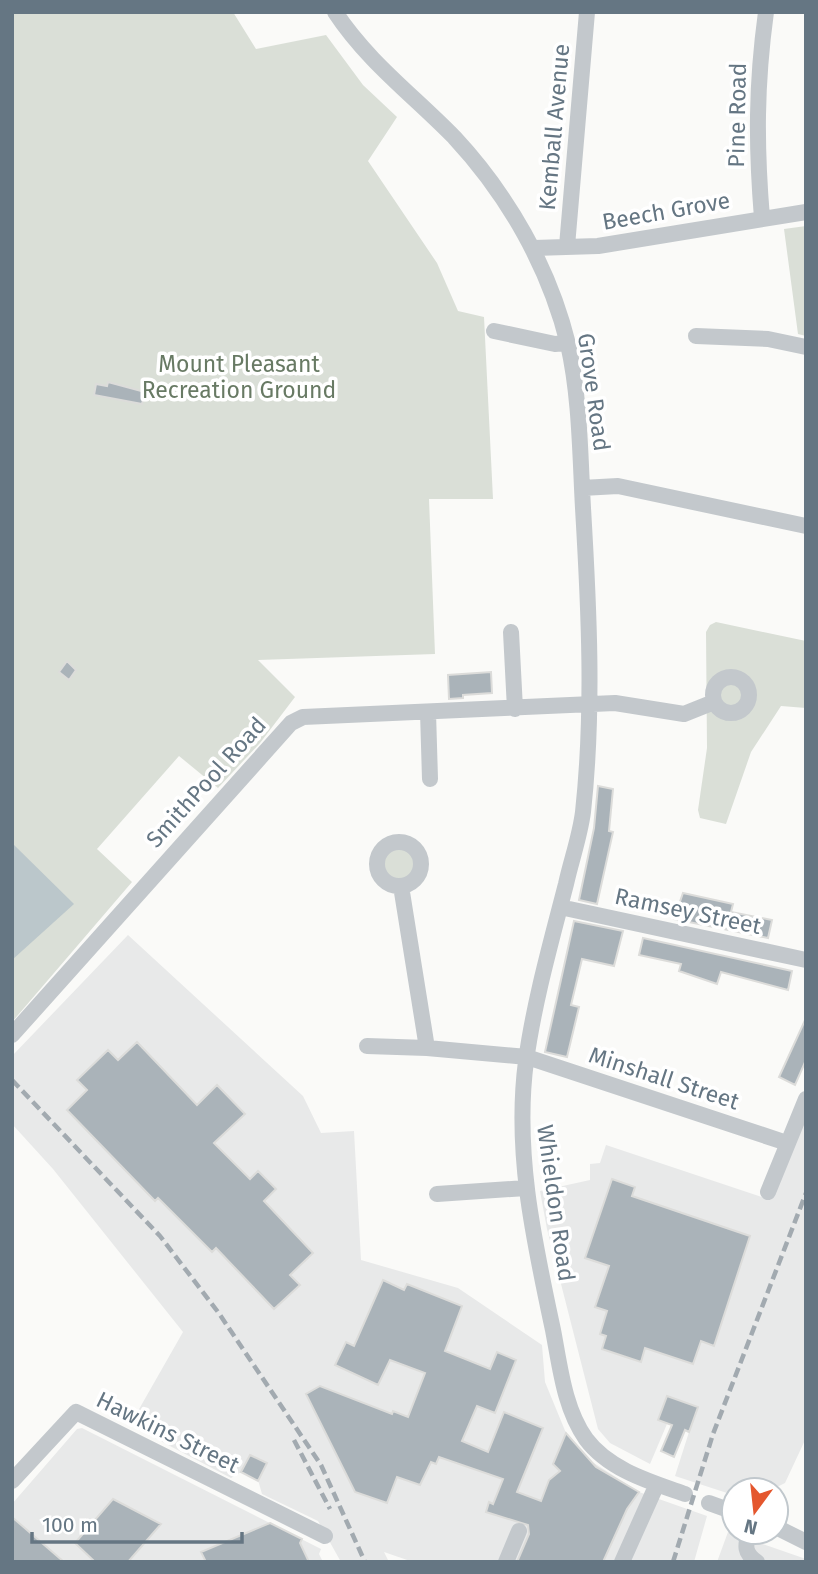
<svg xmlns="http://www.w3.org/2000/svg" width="818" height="1574" font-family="'Fira Sans',sans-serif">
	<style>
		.built { fill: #e8e9e9 }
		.green { fill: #dadfd7 }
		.water { fill: #bbc7cb }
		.building { fill: #aab3b9; stroke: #dcdcda; stroke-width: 2 }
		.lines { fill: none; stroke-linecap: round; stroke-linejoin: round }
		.minor { stroke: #c3c8cc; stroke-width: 16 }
		.rail { stroke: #a2aab0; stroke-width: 4.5; stroke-dasharray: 10 5; stroke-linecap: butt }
		.labels { text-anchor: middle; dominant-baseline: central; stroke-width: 7; stroke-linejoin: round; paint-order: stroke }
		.street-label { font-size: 23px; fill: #657683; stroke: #fff }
		.park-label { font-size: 23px; fill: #687a64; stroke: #fff }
	</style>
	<rect width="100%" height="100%" fill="#fafaf8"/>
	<path class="built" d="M128 935 303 1096 321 1133 354 1131 361 1260 458 1288 542 1345 545 1382 566 1433 586 1458 639 1492 707 1516 694 1562H413L384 1552 389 1562H341L318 1521 262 1494 258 1480 241 1472 231 1478 130 1425 183 1332 53 1169 12 1124V1056Z
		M806 1117V1438L785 1483 771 1490H734V1494L727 1493 675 1476 689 1432 667 1424 650 1464 610 1443 598 1429 547 1229 540 1191 590 1180V1164L600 1163 606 1145 771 1200Z
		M82 1428 321 1549 319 1554 323 1562H12V1504L77 1429Z
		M728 1532 806 1559V1562H717Z"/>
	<path class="green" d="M12 12H233L256 49 326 35 363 85 397 117 368 161 437 263 458 311 484 317 493 499H429L435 654 258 660 295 697 260 743 218 788 179 756 97 849 132 882 12 1022Z
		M806 226V336L798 334 784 229Z
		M716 622 806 641V708L781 706 751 752 726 824 700 818 698 810 707 748 706 632 710 625Z
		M384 864a15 15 0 1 1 30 0a15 15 0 1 1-30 0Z"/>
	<path class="water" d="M12 843 74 904 12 960Z"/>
	<path class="building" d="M108 382 145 392 142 404 94 395 96 384 107 386Z
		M67 661 76 670 69 680 59 672Z
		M491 672 492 693 463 695V698L449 699 448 675Z
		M598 786 613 789 609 831 613 832 597 904 579 900 594 828Z
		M683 893 733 904 731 912 772 920 768 938 674 919Z
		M574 921 623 931 614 966 582 959 571 1005 579 1007 567 1057 545 1052Z
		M643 938 792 971 788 990 721 972 717 984 679 971 681 964 639 955Z
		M806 1018V1060L795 1085 779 1077Z
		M137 1042 197 1105 217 1085 245 1114 214 1143 250 1179 258 1171 276 1189 264 1201 313 1253 290 1275 300 1285 274 1309 216 1248 212 1252 158 1198 155 1201 67 1110 87 1090 77 1080 108 1050 118 1060Z
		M612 1179 635 1187 632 1196 750 1236 714 1346 701 1341 693 1364 645 1348 641 1362 602 1349 606 1336 600 1334 607 1311 595 1307 609 1266 585 1258Z
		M383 1280 404 1290 407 1284 462 1306 445 1351 490 1369 497 1352 516 1360 495 1413 477 1406 462 1441 488 1452 504 1412 543 1428 517 1492 541 1501 549 1480 560 1471 553 1464 566 1433 596 1467 639 1492 627 1509 603 1562H517L529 1534 528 1525 486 1512 489 1502 493 1504 503 1479 439 1457 436 1464 431 1462 420 1485 397 1477 387 1503 355 1492 306 1394 320 1386 392 1414 393 1411 408 1417 425 1373 390 1360 378 1385 335 1365 346 1342 354 1346Z
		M667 1396 698 1407 689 1432 685 1430 674 1457 661 1451 672 1425 658 1420Z
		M250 1455 267 1463 258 1481 241 1472Z
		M113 1499 161 1524 128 1562H95L75 1543Z
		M12 1517 64 1562H12Z
		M270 1523 302 1539 300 1543 309 1562H206L201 1552Z"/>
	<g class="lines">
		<path class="minor" d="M335 12C368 62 413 95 454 137 508 195 549 267 568 344 580 397 580 454 583 508 589 609 594 711 583 812 580 836 571 861 566 884 551 942 534 1002 526 1061 514 1152 534 1241 553 1330 560 1366 564 1408 586 1439 609 1470 651 1482 685 1494
			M762 218C756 145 756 85 766 12
			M567 246 587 12
			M534 248 598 246 806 212
			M494 331 555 344 567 343
			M696 336 768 339 806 347
			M582 488 618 486 806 526
			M511 632 515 709
			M713 695a18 18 0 1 1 36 0a18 18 0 1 1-36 0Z
			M428 712 430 779
			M377 864a22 22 0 1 1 44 0a22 22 0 1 1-44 0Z
			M401 886 427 1048
			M560 907 806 960
			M12 1035 291 723 303 717 615 703 684 714 714 702
			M367 1046 427 1048 527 1057 787 1143
			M768 1192 806 1099
			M437 1194 526 1188
			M12 1481 76 1412 325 1536
			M709 1503 734 1512
			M776 1527 806 1542
			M749 1532C745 1546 744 1553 757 1562
			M506 1562 519 1531
			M622 1562 657 1484"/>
		<path class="rail" d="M12 1080 160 1236 218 1312 321 1465 365 1562
			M294 1440 330 1509
			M673 1562 713 1434 806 1193"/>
	</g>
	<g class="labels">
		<g class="street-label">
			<text transform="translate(737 115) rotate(-89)">Pine Road</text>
			<text transform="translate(554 127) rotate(-85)">Kemball Avenue</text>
			<text transform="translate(666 211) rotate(-10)">Beech Grove</text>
			<text transform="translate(594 392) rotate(82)">Grove Road</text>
			<text transform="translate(206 782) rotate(-48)">SmithPool Road</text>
			<text transform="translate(688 911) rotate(12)">Ramsey Street</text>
			<text transform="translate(664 1078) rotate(18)">Minshall Street</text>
			<text transform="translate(556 1203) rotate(82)">Whieldon Road</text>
			<text transform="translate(168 1432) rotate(26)">Hawkins Street</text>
		</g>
		<g class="park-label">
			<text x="239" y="364">Mount Pleasant<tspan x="239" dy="26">Recreation Ground</tspan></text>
		</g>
	</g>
	<rect width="818" height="1574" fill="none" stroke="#657683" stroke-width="28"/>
	<g transform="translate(755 1511) rotate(195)"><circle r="33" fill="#ffffff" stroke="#c1c8cd" stroke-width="2"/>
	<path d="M0-5L12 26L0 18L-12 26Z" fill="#e4572e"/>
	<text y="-10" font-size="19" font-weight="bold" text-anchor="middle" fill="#657683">N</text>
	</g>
	<path d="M32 1532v10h210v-10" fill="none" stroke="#657683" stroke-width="3.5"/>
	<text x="42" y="1532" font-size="21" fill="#657683" stroke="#ffffff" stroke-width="5" paint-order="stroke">100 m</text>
</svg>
